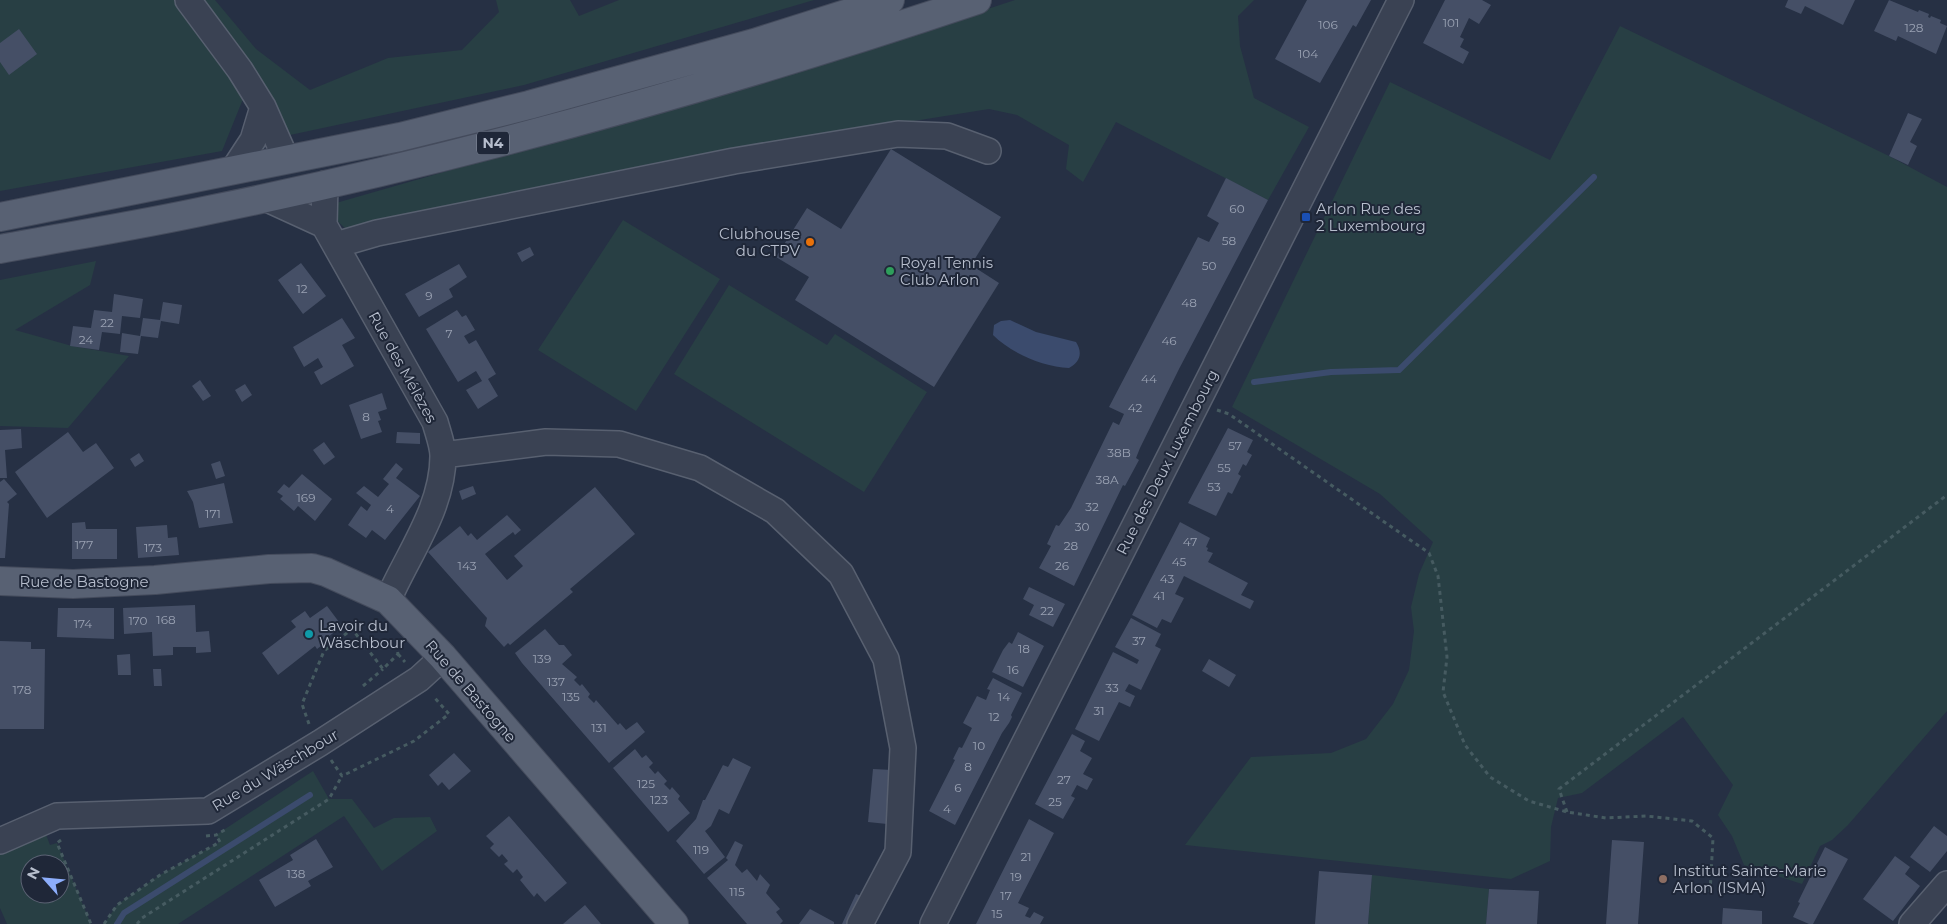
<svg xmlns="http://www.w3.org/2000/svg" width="1947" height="924" font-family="Montserrat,sans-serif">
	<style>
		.green { fill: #283f44; fill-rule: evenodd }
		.water { fill: #3b4b6d }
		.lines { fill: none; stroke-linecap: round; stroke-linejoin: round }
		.stream { stroke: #3b4b6d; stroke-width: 6 }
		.building { fill: #454f66 }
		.minor-casing { stroke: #586070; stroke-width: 28 }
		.major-casing { stroke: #444b5c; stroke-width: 30 }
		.path { stroke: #465b61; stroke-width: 3; stroke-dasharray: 4 4; stroke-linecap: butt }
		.minor { stroke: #3a4253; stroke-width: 25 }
		.major { stroke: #586173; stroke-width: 28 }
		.transit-dot { fill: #1a4fb4; stroke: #1f2738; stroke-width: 2 }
		.food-dot { fill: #e8710a; stroke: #1f2738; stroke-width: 2 }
		.leisure-dot { fill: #2e9e5b; stroke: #1f2738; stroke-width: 2 }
		.culture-dot { fill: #0f9aa8; stroke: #1f2738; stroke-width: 2 }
		.education-dot { fill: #8d6e63; stroke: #1f2738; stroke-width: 2 }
		.labels { text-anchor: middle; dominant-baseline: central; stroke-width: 4; stroke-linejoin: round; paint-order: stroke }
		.number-label { font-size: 12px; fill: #9aa2b3 }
		.shield { fill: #1f2738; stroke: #8991a0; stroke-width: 1 }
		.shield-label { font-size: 14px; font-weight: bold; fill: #b7becd }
		.poi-label { font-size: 15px; fill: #b7becd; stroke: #1f2738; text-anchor: start }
		.street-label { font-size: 15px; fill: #b7becd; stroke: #1f2738 }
	</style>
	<rect width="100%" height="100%" fill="#263044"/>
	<path class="green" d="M0 0H179L232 72 243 99 222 151 0 191Z
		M195 0H215L256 49 310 90 388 58 462 50 499 12 496 0H570L579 16 619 0H814L524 85 290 135 246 67Z
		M1015 0H1254L1238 16 1240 46 1254 98 1309 127 1268 200 1116 122 1083 182 1066 169 1069 145 1017 115 989 109 669 160 346 229 334 218 336 203 836 59Z
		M1620 26 1889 156 1947 187V711L1848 825 1832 840 1820 846 1802 884 1744 865 1732 836 1718 815 1733 785 1683 717 1582 793 1558 798 1551 827 1550 861 1511 879 1185 845 1251 757 1331 753 1366 739 1393 704 1409 670 1414 631 1411 607 1419 574 1433 542 1380 494 1232 407 1390 82 1550 160Z
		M623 220 720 279 636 411 538 350Z
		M96 261 90 285 15 330 72 346 129 356 68 428 0 426V280Z
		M729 285 827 345 835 334 927 392 864 492 674 374Z
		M313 771 329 799H352L374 828 394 818 430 817 437 831 382 871 344 816 178 924H104L117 905 160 875 220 842 216 835Z
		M45 832 50 845 57 843 91 924H7L0 908V853ZM30 864H60V894H30Z
		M1372 875 1489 889 1486 924H1368Z"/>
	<path class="water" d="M1010 320 1036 332 1076 342C1083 353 1080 362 1069 368 1043 367 1011 353 993 335L994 325 1001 321Z"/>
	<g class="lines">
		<path class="stream" d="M1254 382 1331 372 1399 370 1594 177
			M117 924 124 913 310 795"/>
	</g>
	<path class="building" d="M1307 0H1371L1356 27 1353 25 1320 83 1275 59Z
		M1445 0H1482L1491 5 1479 24 1469 18 1460 37 1464 39 1460 47 1469 52 1463 64 1423 43Z
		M1788 0H1855L1843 25 1805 6 1801 14 1785 7Z
		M1889 0 1918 12 1919 10 1929 14 1928 17 1930 18 1931 16 1941 20 1940 23 1947 26 1936 54 1898 36 1896 41 1874 31Z
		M19 29 37 54 9 75 0 62V43Z
		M1908 113 1922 119 1910 142 1917 146 1908 165 1889 156Z
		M891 149 1001 217 971 265 999 283 934 387 795 300 809 277 776 257 807 208 841 229Z
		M1226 178 1268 200 1179 369 1140 448 1136 458 1139 460 1125 486 1123 485 1074 586 1039 568 1051 546 1047 544 1056 525 1059 526 1071 508 1113 422 1119 425 1124 414 1109 407 1198 237 1209 242 1219 223 1207 216Z
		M530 247 534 255 522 262 517 253Z
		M301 263 326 296 303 314 278 280Z
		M459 264 467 277 449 289 453 297 419 317 405 294Z
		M114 294 143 299 140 318 122 316 120 334 102 332 99 350 70 346 73 326 91 328 94 310 112 312Z
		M163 302 182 305 179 324 161 321 158 338 141 336 138 354 120 352 122 333 140 336 143 318 160 320Z
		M457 310 462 317 466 315 475 330 464 336 469 344 476 340 496 374 488 379 498 396 478 409 466 390 482 381 476 371 458 382 426 329Z
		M342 318 355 338 342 345 354 366 321 385 314 372 323 367 318 358 304 367 293 347Z
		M200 380 211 396 203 401 192 386Z
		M245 384 252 395 242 402 235 390Z
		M382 393 387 409 378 412 381 420 378 421 382 432 361 439 349 405Z
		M1228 428 1253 440 1247 452 1252 455 1246 466 1243 464 1238 474 1241 476 1232 494 1228 492 1216 516 1188 503Z
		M21 429 22 448 5 450 7 478H0V430Z
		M68 432 83 452 96 443 114 468 47 518 15 472Z
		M397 432 420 433V444L396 443Z
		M324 442 335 457 324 465 313 450Z
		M139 453 144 461 135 467 130 459Z
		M220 461 225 476 216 479 211 464Z
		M396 463 403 469 396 478 420 496 385 540 372 530 366 538 348 525 361 506 367 511 371 505 356 493 364 486 378 497 389 484 383 479Z
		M302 474 332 499 315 521 298 506 294 511 280 499 283 496 277 492 284 484 289 488Z
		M4 479 17 494 7 502 9 504 5 558H0V482Z
		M224 483 233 523 199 528 193 502 187 491Z
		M473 486 476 494 462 500 459 491Z
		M595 487 635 534 570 589 573 592 510 645 508 643 504 647 485 626 487 618 428 552 460 526 468 536 471 533 477 540 507 515 521 530 515 535 513 532 485 554 507 580 523 566 514 556Z
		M85 522 86 529H117V559H72V523Z
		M1180 522 1210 538 1206 547 1208 548 1207 551 1213 553 1208 562 1248 583 1241 595 1254 601 1250 609 1184 576 1175 594 1184 598 1171 623 1162 619 1157 628 1132 615Z
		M167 525 168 538 177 537 179 555 138 558 136 527Z
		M1029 587 1065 604 1053 627 1029 615 1034 605 1023 599Z
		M195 605 196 632 209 631 211 652 196 653V647H173V655L153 656 152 632 124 634 123 608Z
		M327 606 342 626 323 641 325 643 317 649 315 646 278 675 262 653 296 627 291 621 305 611 310 618Z
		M58 608H114V639L57 637Z
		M1131 618 1161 634 1155 646 1161 649 1141 690 1129 684 1125 691 1135 696 1130 707 1119 702 1099 741 1075 729 1113 652 1137 664 1139 660 1115 647Z
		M545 629 559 645H564L572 655 562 664 577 677 574 680 580 686 582 684 590 694 588 697 594 703 596 700 618 725 620 723 626 730 637 722 645 732 609 763 522 663 515 653Z
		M1018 632 1044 646 1023 687 992 672 1003 650 1009 642 1012 644Z
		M0 641 31 642V649H45L44 729H0Z
		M130 654 131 675H118L117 655Z
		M1209 659 1236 675 1229 687 1202 671Z
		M153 669H161L162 686H154Z
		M993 678 1022 693 1011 715 1012 717 1009 723 1002 733 955 825 929 811 955 760 953 759 959 747 962 748 972 728 963 723 977 696 986 700 990 690 987 689Z
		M1072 734 1085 741 1080 751 1092 758 1083 774 1093 779 1087 790 1077 785 1071 796 1075 798 1063 819 1035 804Z
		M635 749 642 758 646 755 653 763 649 767 655 774 658 771 667 781 664 784 670 790 672 787 680 796 678 799 690 813 668 832 613 768Z
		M454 753 471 771 449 790 442 782 438 786 429 775Z
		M733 758 751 767 729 814 719 809 711 826 705 831 725 857 704 874 676 841 696 819 703 800H705L723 765 728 767Z
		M873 769 892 770 887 824 868 822Z
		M509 816 567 883 545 902 537 893 534 897 520 880 523 877 517 869 513 873 504 864 508 861 502 854 499 857 490 848 494 844 486 836Z
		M1029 819 1054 833 1018 903 1029 908 1025 916 1030 918 1034 912 1044 917 1040 924H976Z
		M1934 826 1947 836V851L1930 872 1910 857Z
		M316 839 333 867 308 881 311 886 275 907 259 880 293 860 290 855Z
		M1612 840 1644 842 1638 924H1606Z
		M735 841 743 845 735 865 742 873 747 869 757 881 760 874 770 885 766 893 780 909 776 912 783 921 780 924H747L707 878 728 860 726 858Z
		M1825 847 1848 859 1813 924H1809L1793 917 1800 903 1798 902Z
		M1895 856 1910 867 1905 874 1920 886 1893 921 1863 899Z
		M1319 871 1372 875 1368 924H1315Z
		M1489 889 1539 891 1537 924H1486Z
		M856 894 866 898 853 924H842Z
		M585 905 601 924H563Z
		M1723 908 1762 911V924H1722Z
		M810 909 834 922V924H799Z"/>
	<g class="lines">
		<defs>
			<path id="minor" d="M188 0 240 70 263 107 286 159
				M234 169 253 140 263 107
				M265 198 324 225 325 184
				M324 225 435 422C438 433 443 446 443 456 443 508 408 554 388 600
				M336 245 377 233 734 161 898 134 947 136 988 151
				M443 455 546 442 619 444 700 468 775 511 841 574 886 659 903 748 898 852 860 924
				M0 841 57 816 208 811 320 743 419 679 443 657
				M933 924 1401 0
				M1912 924 1947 884"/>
			<path id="major" d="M0 217 400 137 529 105 754 43 890 0
				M0 249C70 236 140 225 209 210 469 157 726 84 977 0
				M0 581 73 584 155 580 269 569 312 568 326 572 388 600 443 657 674 924"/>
		</defs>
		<use href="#minor" class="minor-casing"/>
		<use href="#major" class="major-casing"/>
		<path class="path" d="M1217 410 1229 414 1429 553 1438 576 1447 657 1443 692 1465 745 1490 777 1529 801 1567 812 1606 818 1646 816 1692 821 1713 838 1710 893
			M398 654 405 662
			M363 686 383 669
			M309 724 302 704 324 651 352 629 383 669 398 654 396 644
			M331 760 342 776 414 741 449 714 433 696
			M1567 812 1559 789 1947 495
			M206 836 216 835 228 828
			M61 840 57 843 91 924
			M104 924 117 905 160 875 220 842 216 835
			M137 924 142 918 329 799 342 776"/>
		<use href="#minor" class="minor"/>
		<use href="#major" class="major"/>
	</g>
	<rect class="transit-dot" x="1301" y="212" width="10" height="10" rx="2.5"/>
	<circle class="food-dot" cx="810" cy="242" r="5"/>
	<circle class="leisure-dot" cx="890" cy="271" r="5"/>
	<circle class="culture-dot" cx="309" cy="634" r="5"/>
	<circle class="education-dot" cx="1663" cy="879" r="5"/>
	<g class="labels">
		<g class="number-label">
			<text x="1451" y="22">101</text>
			<text x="1328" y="24">106</text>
			<text x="1914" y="27">128</text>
			<text x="1308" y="53">104</text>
			<text x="1237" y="208">60</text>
			<text x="1229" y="240">58</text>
			<text x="1209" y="265">50</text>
			<text x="302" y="288">12</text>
			<text x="429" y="295">9</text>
			<text x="1189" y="302">48</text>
			<text x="107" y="322">22</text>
			<text x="449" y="333">7</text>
			<text x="86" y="339">24</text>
			<text x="1169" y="340">46</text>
			<text x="1149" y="378">44</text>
			<text x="1135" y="407">42</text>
			<text x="366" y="416">8</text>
			<text x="1235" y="445">57</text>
			<text x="1119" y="452">38B</text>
			<text x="1224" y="467">55</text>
			<text x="1107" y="479">38A</text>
			<text x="1214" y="486">53</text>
			<text x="306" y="497">169</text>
			<text x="1092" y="506">32</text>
			<text x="390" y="508">4</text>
			<text x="213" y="513">171</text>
			<text x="1082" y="526">30</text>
			<text x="1190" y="541">47</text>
			<text x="84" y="544">177</text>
			<text x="1071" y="545">28</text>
			<text x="153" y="547">173</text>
			<text x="1179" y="561">45</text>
			<text x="467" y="565">143</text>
			<text x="1062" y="565">26</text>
			<text x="1167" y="578">43</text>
			<text x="1159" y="595">41</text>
			<text x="1047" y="610">22</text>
			<text x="166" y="619">168</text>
			<text x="138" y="620">170</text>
			<text x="83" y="623">174</text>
			<text x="1139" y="640">37</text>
			<text x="1024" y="648">18</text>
			<text x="542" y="658">139</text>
			<text x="1013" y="669">16</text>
			<text x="556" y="681">137</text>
			<text x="1112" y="687">33</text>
			<text x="22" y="689">178</text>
			<text x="571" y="696">135</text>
			<text x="1004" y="696">14</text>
			<text x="1099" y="710">31</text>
			<text x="994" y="716">12</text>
			<text x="599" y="727">131</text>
			<text x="979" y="745">10</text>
			<text x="968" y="766">8</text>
			<text x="1064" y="779">27</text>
			<text x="646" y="783">125</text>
			<text x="958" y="787">6</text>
			<text x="659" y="799">123</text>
			<text x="1055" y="801">25</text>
			<text x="947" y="808">4</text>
			<text x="701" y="849">119</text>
			<text x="1026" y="856">21</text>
			<text x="296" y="873">138</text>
			<text x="1016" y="876">19</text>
			<text x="737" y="891">115</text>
			<text x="1006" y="895">17</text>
			<text x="997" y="913">15</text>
		</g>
		<rect class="shield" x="477" y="131.5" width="32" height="23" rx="4"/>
		<g class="shield-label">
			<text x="493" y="143">N4</text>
		</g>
		<g class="poi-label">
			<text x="1316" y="208">Arlon Rue des<tspan x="1316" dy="17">2 Luxembourg</tspan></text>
			<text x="800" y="233" text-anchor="end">Clubhouse<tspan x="800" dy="17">du CTPV</tspan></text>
			<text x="900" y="262">Royal Tennis<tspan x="900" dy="17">Club Arlon</tspan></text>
			<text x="319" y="625">Lavoir du<tspan x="319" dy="17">Wäschbour</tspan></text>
			<text x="1673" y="870">Institut Sainte-Marie<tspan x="1673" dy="17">Arlon (ISMA)</tspan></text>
		</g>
		<g class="street-label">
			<text transform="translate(403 367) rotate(61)">Rue des Mélèzes</text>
			<text transform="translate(1167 462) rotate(-63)">Rue des Deux Luxembourg</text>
			<text x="84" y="581">Rue de Bastogne</text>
			<text transform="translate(471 691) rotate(49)">Rue de Bastogne</text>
			<text transform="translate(275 770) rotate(-31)">Rue du Wäschbour</text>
		</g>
	</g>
	<g transform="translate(45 879) rotate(297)"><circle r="24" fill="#1f2738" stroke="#5c6374"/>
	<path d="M0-4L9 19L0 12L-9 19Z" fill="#8daefc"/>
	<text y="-8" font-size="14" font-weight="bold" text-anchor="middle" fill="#b7becd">N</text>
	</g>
</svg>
